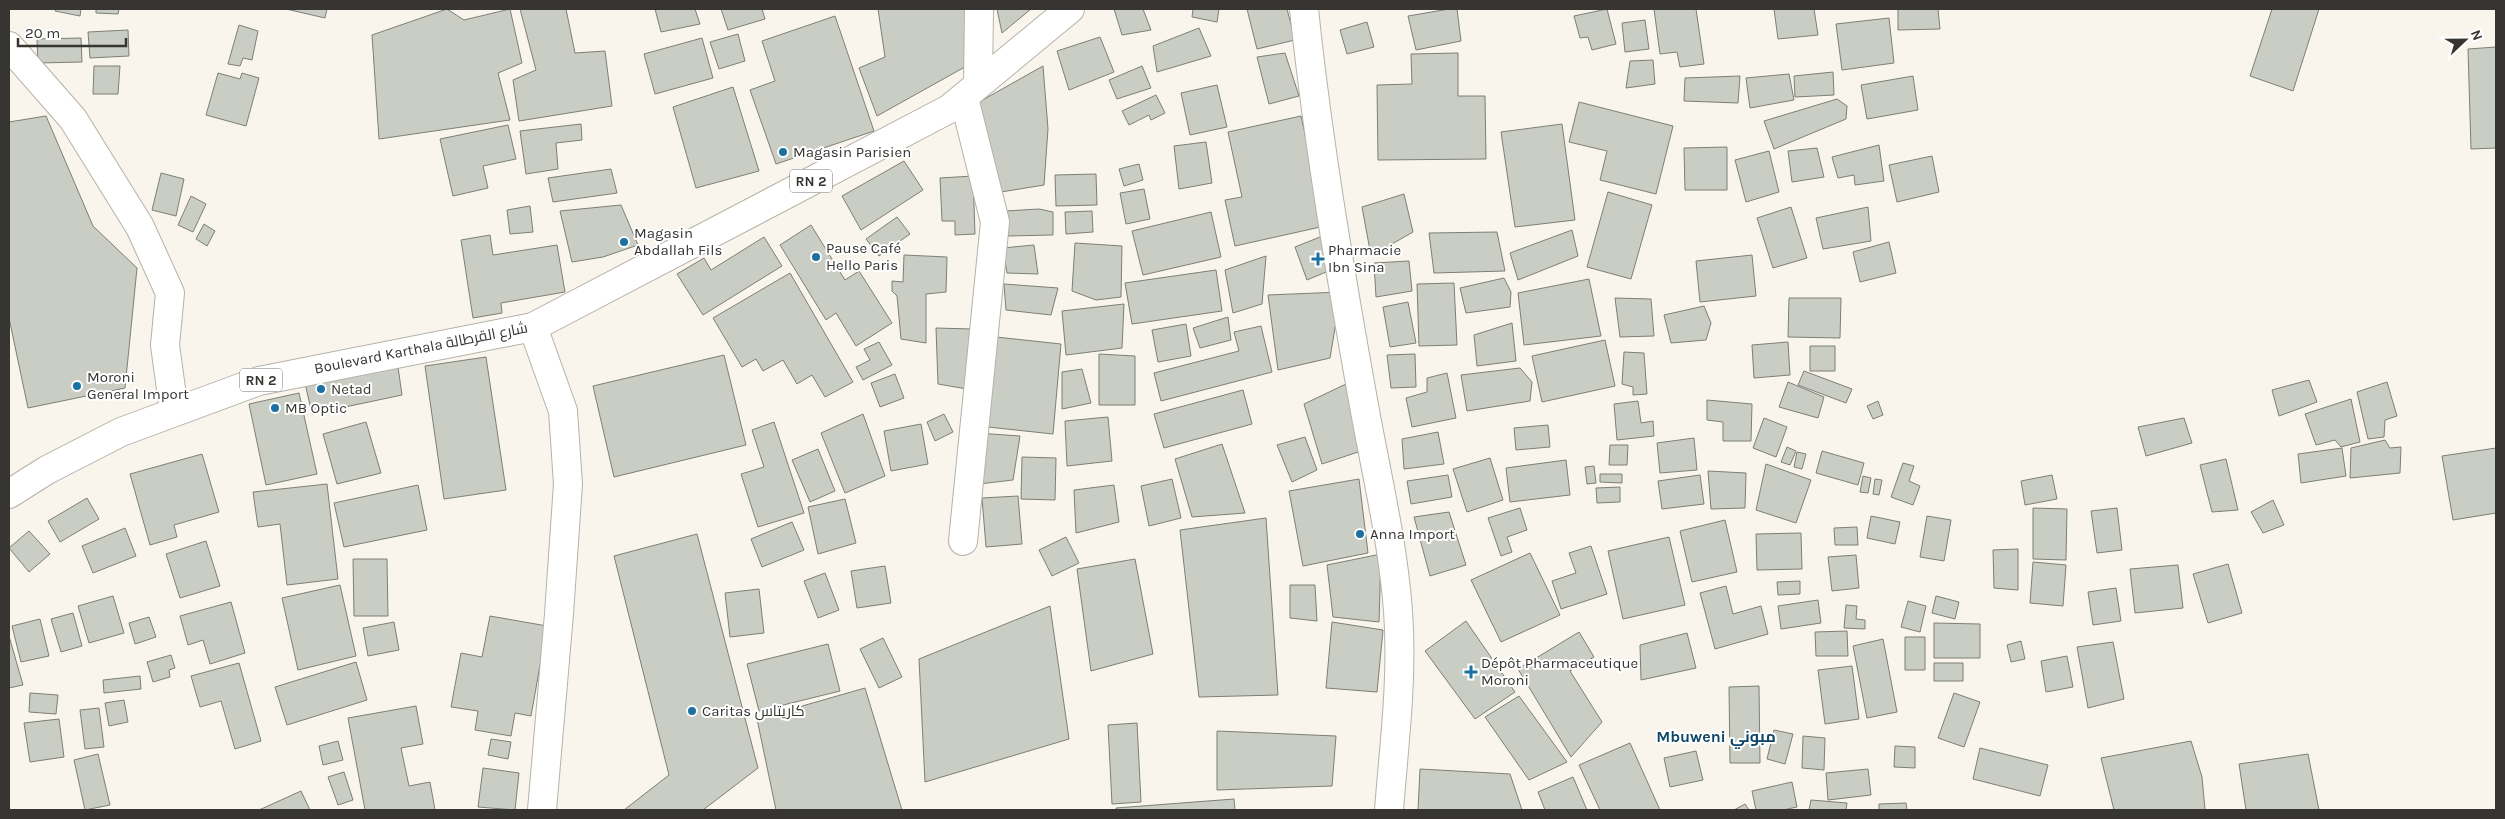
<svg xmlns="http://www.w3.org/2000/svg" width="2505" height="819" font-family="Karla,Cairo,sans-serif">
	<style>
		.building { fill: #cacdc4; stroke: #7d7f77 }
		.lines { fill: none; stroke-linecap: round; stroke-linejoin: round }
		.minor-casing { stroke: #b5b2a9; stroke-width: 30 }
		.major-casing { stroke: #b5b2a9; stroke-width: 30 }
		.minor { stroke: #fff; stroke-width: 28 }
		.major { stroke: #fff; stroke-width: 28 }
		.poi-dot { fill: #1d71a1; stroke: #fff; stroke-width: 2 }
		.labels { text-anchor: middle; dominant-baseline: central; stroke-width: 4; stroke-linejoin: round; paint-order: stroke }
		.shield { fill: #fff; stroke: #727270; stroke-width: 1 }
		.shield-label { font-size: 14px; font-weight: bold; fill: #363532 }
		.poi-label { font-size: 15px; fill: #363532; stroke: #fff; text-anchor: start }
		.street-label { font-size: 15px; fill: #363532; stroke: #fff }
		.neighbourhood-label { font-size: 16px; font-weight: bold; fill: #0c4668; stroke: #fff }
	</style>
	<rect width="100%" height="100%" fill="#f9f5ec"/>
	<path class="building" d="M56 9H81L80 16 55 11Z
		M96 9H119L118 14 96 13Z
		M286 9H327L325 18Z
		M447 9 464 20 510 9 522 63 498 73 510 120 379 139 372 35Z
		M520 9H566L575 53 605 51 612 106 519 121 513 80 536 70Z
		M655 9H695L700 24 661 32Z
		M721 9H762L765 19 728 30Z
		M878 9H975L972 63 877 116 859 68 885 57Z
		M997 9H1031L1002 33Z
		M1114 9H1143L1151 30 1122 35Z
		M1193 9H1219L1217 22 1192 17Z
		M1247 9H1287L1295 40 1257 49Z
		M1449 9H1457L1461 41 1416 50 1408 16Z
		M1607 9 1616 44 1592 50 1588 37 1580 38 1574 16Z
		M1654 9H1696L1704 64 1680 67 1677 52 1660 54Z
		M1774 9H1814L1818 35 1778 39Z
		M1898 9H1938L1940 29 1898 30Z
		M2272 9H2319L2293 91 2250 76Z
		M835 16 874 131 776 164 750 90 775 81 762 41Z
		M1889 18 1894 63 1842 70 1836 24Z
		M1645 20 1649 49 1625 52 1622 23Z
		M1367 22 1374 47 1347 54 1340 30Z
		M239 25 258 31 252 60 243 58 240 66 228 64Z
		M1199 28 1211 56 1157 72 1153 46Z
		M128 30 129 56 90 58 88 32Z
		M738 34 745 61 719 69 710 42Z
		M1100 37 1114 72 1069 90 1057 51Z
		M81 38 82 62 38 63 37 39Z
		M702 38 713 78 655 94 644 54Z
		M2496 47V148L2471 149 2468 49Z
		M1285 53 1299 96 1269 104 1257 57Z
		M1458 53V96H1485L1486 159 1378 160 1377 85 1412 84 1411 54Z
		M1653 60 1655 84 1626 88 1630 61Z
		M94 66H120L118 94H93Z
		M1043 66 1048 129 1044 185 1001 192 972 106Z
		M1142 66 1151 88 1117 99 1109 80Z
		M1833 72 1834 95 1795 97 1794 76Z
		M218 73 240 79 242 73 259 78 246 126 206 115Z
		M1789 74 1794 100 1750 108 1746 78Z
		M1740 76 1738 103 1684 101 1685 78Z
		M1913 76 1918 110 1867 119 1861 85Z
		M1217 85 1227 127 1190 135 1181 93Z
		M733 87 759 171 696 188 673 107Z
		M1156 95 1165 113 1151 120 1149 115 1129 125 1122 111Z
		M1837 99 1847 106 1846 119 1774 149 1764 121Z
		M1579 102 1673 126 1656 194 1600 180 1607 151 1569 142Z
		M46 116 93 226 137 268 125 388 28 408 9 318V122Z
		M1301 116 1325 226 1235 246 1225 200 1242 197 1228 132Z
		M581 124 582 140 556 143 558 169 526 174 520 131Z
		M1562 124 1575 220 1515 227 1501 132Z
		M508 125 516 159 483 166 488 188 453 196 440 139Z
		M1206 142 1212 183 1179 189 1174 146Z
		M1879 145 1884 181 1855 185 1854 175 1838 178 1832 157Z
		M1727 147V190H1685L1684 148Z
		M1817 148 1824 177 1792 182 1788 151Z
		M1769 151 1779 192 1746 202 1735 160Z
		M1932 156 1939 192 1897 202 1889 165Z
		M904 161 923 190 861 230 842 196Z
		M1139 164 1143 180 1124 186 1119 169Z
		M611 169 617 193 553 202 548 178Z
		M161 173 184 179 176 216 152 210Z
		M1096 174 1097 205 1056 206 1055 175Z
		M973 176 975 234 955 235V221H942L940 178Z
		M1144 189 1150 219 1126 224 1120 193Z
		M1608 192 1652 205 1631 279 1587 267Z
		M1404 194 1413 232 1371 256 1362 207Z
		M191 196 206 204 193 232 178 225Z
		M621 205 638 245 603 257 572 262 560 211Z
		M530 206 533 232 510 234 507 210Z
		M1791 207 1807 258 1773 268 1757 218Z
		M1868 207 1871 241 1823 249 1816 218Z
		M1039 209 1053 212V235L1008 236 1005 211Z
		M1092 211 1093 232 1066 234 1065 212Z
		M1211 212 1221 257 1143 275 1132 231Z
		M897 217 910 234 879 256 866 239Z
		M204 224 215 231 207 246 196 239Z
		M811 225 845 280 859 271 892 323 856 346 836 313 826 320 780 245Z
		M1572 230 1578 256 1518 280 1510 253Z
		M1497 232 1505 271 1434 273 1429 233Z
		M490 235 493 255 557 245 565 292 501 303 502 313 473 318 461 240Z
		M1325 235 1338 267 1307 280 1295 247Z
		M764 237 782 266 703 315 677 274 704 258 711 270Z
		M1889 242 1896 273 1860 282 1853 252Z
		M1075 243 1122 246 1121 297 1096 300 1072 291Z
		M1034 245 1038 274 1007 273 1003 248Z
		M904 255 947 257 946 292 926 294V343L901 339 897 296 892 291V281L903 282Z
		M1752 255 1756 296 1700 302 1696 261Z
		M1266 256 1262 304 1233 313 1225 270Z
		M1409 261 1412 291 1376 297 1374 263Z
		M1216 270 1222 311 1132 324 1125 283Z
		M790 273 853 382 825 397 812 375 797 384 783 360 763 371 756 359 742 367 713 318Z
		M1504 278 1511 292 1510 307 1466 313 1460 288Z
		M1589 279 1601 336 1524 345 1518 293Z
		M1454 283 1457 345 1419 346 1417 284Z
		M1004 284 1058 288 1051 315 1006 310Z
		M1341 292 1330 358 1278 370 1268 295Z
		M1615 298 1651 299 1654 336 1620 337Z
		M1789 298H1841L1840 338 1788 337Z
		M1408 302 1416 343 1390 347 1383 307Z
		M1124 304 1122 348 1066 355 1062 311Z
		M1704 306 1711 323 1706 340 1671 343 1664 315Z
		M1228 317 1231 340 1200 348 1193 328Z
		M1512 323 1516 361 1477 366 1474 335Z
		M1186 324 1191 356 1158 362 1152 330Z
		M1261 326 1272 372 1161 401 1154 373 1239 351 1234 332Z
		M936 328 972 329 973 390 938 384Z
		M996 337 1061 344 1053 434 988 427Z
		M1605 340 1615 386 1542 402 1532 356Z
		M879 342 892 365 863 380 856 367 870 360 864 349Z
		M1788 342 1790 375 1754 378 1752 345Z
		M1810 346H1835V371H1810Z
		M1624 352 1644 353 1647 394 1633 395V387L1622 384Z
		M1099 354 1135 356V405H1099Z
		M1415 354 1416 387 1391 388 1387 355Z
		M724 355 746 445 614 477 593 386Z
		M486 357 506 490 444 499 425 366Z
		M398 367 402 395 312 414 305 383Z
		M1520 368 1532 382 1530 401 1467 411 1461 375Z
		M1082 369 1091 403 1062 409V372Z
		M1804 371 1852 389 1846 403 1798 385Z
		M1447 373 1456 418 1412 427 1406 398 1427 392V378Z
		M895 374 904 398 880 407 871 383Z
		M2309 380 2317 402 2279 416 2272 390Z
		M1788 382 1824 397 1818 418 1779 407Z
		M2387 382 2397 416 2385 420 2384 437 2368 439 2357 392Z
		M1346 384 1361 451 1322 464 1304 404Z
		M1243 390 1252 424 1164 448 1154 414Z
		M299 393 317 474 266 485 249 404Z
		M2351 399 2360 442 2341 447 2335 440 2316 445 2305 414Z
		M1707 400 1752 404 1751 441H1723V422L1707 420Z
		M1638 401 1641 423 1653 421 1654 436 1617 440 1614 404Z
		M1878 401 1883 415 1873 419 1867 406Z
		M863 414 885 476 845 493 821 433Z
		M944 414 953 432 935 441 927 422Z
		M1108 417 1112 461 1067 466 1065 421Z
		M1764 418 1787 427 1776 457 1753 448Z
		M2184 418 2192 443 2146 456 2138 427Z
		M366 422 381 473 337 484 323 434Z
		M774 422 804 513 758 527 741 474 764 467 752 430Z
		M921 424 928 464 891 471 884 431Z
		M1548 425 1550 447 1516 450 1514 428Z
		M1438 432 1444 464 1404 469 1402 439Z
		M977 433 1020 436 1013 480 979 484Z
		M1305 437 1317 470 1292 482 1277 445Z
		M1694 438 1697 470 1660 473 1657 443Z
		M2385 440 2390 448 2401 447 2400 473 2350 478 2351 448Z
		M1222 444 1245 513 1192 517 1175 459Z
		M1610 445H1628L1627 465H1609Z
		M1787 447 1796 451 1790 465 1781 462Z
		M2342 448 2346 476 2301 483 2298 454Z
		M2496 448V513L2453 520 2442 456Z
		M818 449 835 491 810 502 792 460Z
		M1822 451 1864 463 1858 485 1816 473Z
		M1797 452 1806 454 1802 469 1794 467Z
		M202 454 219 512 174 525 177 537 150 545 130 474Z
		M1022 457 1056 458 1055 500 1021 499Z
		M1490 458 1503 500 1467 512 1453 469Z
		M2226 459 2238 510 2212 512 2200 465Z
		M1566 460 1570 495 1510 502 1506 468Z
		M1903 463 1914 466 1909 481 1920 486 1913 505 1891 497Z
		M1766 464 1811 480 1796 523 1756 510Z
		M1594 466 1596 483 1587 484 1585 467Z
		M1708 471 1746 473 1745 508 1711 509Z
		M1600 474H1622V483L1600 482Z
		M1448 475 1452 497 1411 504 1407 481Z
		M1700 475 1704 504 1662 509 1658 481Z
		M2052 475 2057 499 2025 505 2021 481Z
		M1863 476 1871 478 1868 493 1860 492Z
		M1172 479 1181 518 1149 526 1141 486Z
		M1359 479 1368 553 1303 566 1289 491Z
		M1875 479 1882 480 1879 495 1873 494Z
		M327 484 338 579 287 585 280 524 258 527 253 492Z
		M418 485 427 530 344 547 334 503Z
		M1114 485 1119 522 1076 533 1074 490Z
		M1620 487V502L1597 503 1596 488Z
		M1018 496 1022 544 986 547 982 498Z
		M87 498 99 519 60 542 48 521Z
		M845 499 856 543 818 554 808 507Z
		M2273 500 2284 525 2263 533 2251 512Z
		M1520 508 1527 530 1507 537 1512 552 1501 556 1488 518Z
		M2033 508 2067 509 2066 560 2033 559Z
		M2117 508 2122 550 2097 553 2091 511Z
		M1449 512 1466 565 1430 576 1414 517Z
		M1871 516 1900 522 1895 544 1867 538Z
		M1927 516 1951 520 1944 561 1920 557Z
		M1266 518 1278 695 1199 697 1180 530Z
		M1725 520 1737 572 1692 582 1680 531Z
		M792 522 804 550 762 567 751 539Z
		M1857 527 1858 545H1835L1834 528Z
		M125 528 136 556 93 573 82 546Z
		M29 531 50 554 29 572 9 548Z
		M1801 533 1802 569 1757 570 1756 534Z
		M697 534 758 768 703 810H624L669 775 614 556Z
		M1066 537 1079 563 1052 576 1039 550Z
		M1669 537 1685 605 1623 619 1608 551Z
		M206 541 220 586 180 598 166 554Z
		M1591 546 1607 594 1561 609 1552 581 1576 573 1569 553Z
		M2018 549V590L1994 588 1993 550Z
		M1530 553 1560 615 1501 642 1471 580Z
		M1381 554 1379 622 1333 617 1327 565Z
		M1856 555 1859 588 1832 591 1828 557Z
		M353 559H387L388 616H354Z
		M1135 559 1153 654 1091 671 1077 569Z
		M2033 562 2066 565 2063 606 2030 603Z
		M2228 564 2242 613 2208 623 2193 574Z
		M2178 565 2183 608 2135 613 2130 569Z
		M885 566 891 603 857 608 851 571Z
		M825 573 839 610 818 618 804 581Z
		M1800 581V594L1778 595 1777 582Z
		M340 585 356 656 298 670 282 598Z
		M1290 585H1315L1317 621 1290 618Z
		M1726 586 1733 614 1761 606 1768 634 1715 649 1700 593Z
		M2116 588 2121 621 2093 625 2088 592Z
		M759 589 764 633 730 637 725 593Z
		M113 596 124 633 89 643 78 606Z
		M1936 596 1959 602 1955 619 1932 613Z
		M1818 600 1821 623 1781 629 1778 606Z
		M1908 601 1926 606 1920 632 1901 627Z
		M231 602 245 653 210 664 203 640 188 645 180 616Z
		M1846 605 1857 606 1856 619 1865 620V629L1844 628Z
		M1050 606 1069 739 925 782 919 659Z
		M73 613 82 646 61 652 51 619Z
		M490 616 547 626 531 716 515 713 511 736 475 730 478 711 451 707 461 653 482 657Z
		M149 617 156 637 135 644 129 623Z
		M40 619 49 656 21 662 12 626Z
		M1466 621 1515 692 1475 719 1425 651Z
		M394 622 399 650 368 656 363 628Z
		M1332 622 1383 630 1377 692 1326 688Z
		M1934 623 1980 624V658H1934Z
		M1847 631 1848 656H1816L1815 632Z
		M1579 632 1594 657 1570 671 1602 722 1571 757 1518 669Z
		M1687 633 1696 668 1641 680 1640 645Z
		M9 636 23 685 9 688Z
		M1905 637H1925V670H1905Z
		M883 638 902 677 879 688 860 649Z
		M1883 639 1897 712 1867 718 1853 646Z
		M2021 641 2025 659 2011 662 2007 645Z
		M2113 642 2124 699 2088 708 2077 647Z
		M828 644 840 691 759 711 747 664Z
		M171 655 175 668 169 670 170 677 153 682 147 662Z
		M2067 656 2073 687 2046 692 2041 661Z
		M356 662 367 700 287 725 275 687Z
		M239 663 261 741 235 749 221 701 200 707 191 676Z
		M1934 663H1963V681H1934Z
		M1852 666 1859 719 1825 724 1818 670Z
		M140 676 141 689 104 693 103 680Z
		M1759 686 1760 763H1730L1729 687Z
		M865 688 902 810H776L757 719Z
		M30 693 58 695 56 714 29 712Z
		M1954 693 1980 702 1964 747 1938 738Z
		M1519 696 1567 762 1529 780 1485 717Z
		M124 700 128 722 109 726 105 703Z
		M416 706 423 744 401 748 409 786 430 782 435 810H365L348 718Z
		M99 708 104 747 85 749 80 710Z
		M59 719 64 757 30 762 24 723Z
		M1137 723 1141 802 1112 804 1108 725Z
		M1774 730 1793 734 1785 764 1767 759Z
		M1217 731 1336 736 1332 786 1217 790Z
		M1803 736 1825 738 1824 770 1802 768Z
		M491 739 511 742 508 759 488 755Z
		M338 741 343 760 323 765 319 746Z
		M2191 741 2202 777 2205 810H2114L2101 758Z
		M1630 743 1660 810H1600L1579 765Z
		M1895 746 1915 747V768L1894 767Z
		M1980 748 2048 765 2040 796 1973 779Z
		M1696 751 1703 780 1670 787 1664 758Z
		M98 754 110 805 85 810 74 760Z
		M2308 754 2319 810H2246L2239 764Z
		M483 768 519 773 515 810 478 807Z
		M1420 769 1510 774 1522 810H1418Z
		M1868 769 1871 795 1828 800 1826 773Z
		M344 772 353 800 338 805 328 777Z
		M1573 777 1587 810H1545L1538 792Z
		M1792 782 1797 807 1783 810H1756L1752 791Z
		M301 791 310 810H259Z
		M1234 799 1235 810H1116V808Z
		M1811 800 1847 803 1846 810H1809Z
		M1906 803 1907 810H1879V804Z
		M1745 804 1749 810H1734Z"/>
	<g class="lines">
		<defs>
			<path id="minor" d="M1304 9C1318 143 1341 278 1365 411 1377 477 1393 543 1398 611 1403 677 1394 745 1389 810
				M9 46 73 119 140 227 170 293 165 345 174 411
				M978 84 979 9
				M533 327 563 411 568 484 559 614 542 810
				M963 541 995 222 964 98"/>
			<path id="major" d="M9 494 47 470 121 432 259 381 533 327 949 109 1070 9"/>
		</defs>
		<use href="#minor" class="minor-casing"/>
		<use href="#major" class="major-casing"/>
		<use href="#minor" class="minor"/>
		<use href="#major" class="major"/>
	</g>
	<g class="poi-dot">
		<circle cx="783" cy="152" r="5"/>
		<circle cx="624" cy="242" r="5"/>
		<circle cx="816" cy="257" r="5"/>
		<path d="M1315.5 251.5h5v5h5v5h-5v5h-5v-5h-5v-5h5z"/>
		<circle cx="77" cy="386" r="5"/>
		<circle cx="321" cy="389" r="5"/>
		<circle cx="275" cy="408" r="5"/>
		<circle cx="1360" cy="534" r="5"/>
		<path d="M1468.5 664.5h5v5h5v5h-5v5h-5v-5h-5v-5h5z"/>
		<circle cx="692" cy="711" r="5"/>
	</g>
	<g class="labels">
		<g class="shield">
			<rect x="790" y="169.5" width="42" height="23" rx="4"/>
			<rect x="240" y="368.5" width="42" height="23" rx="4"/>
		</g>
		<g class="shield-label">
			<text x="811" y="181">RN 2</text>
			<text x="261" y="380">RN 2</text>
		</g>
		<g class="poi-label">
			<text x="793" y="152">Magasin Parisien</text>
			<text x="634" y="233">Magasin<tspan x="634" dy="17">Abdallah Fils</tspan></text>
			<text x="826" y="248">Pause Café<tspan x="826" dy="17">Hello Paris</tspan></text>
			<text x="1328" y="250">Pharmacie<tspan x="1328" dy="17">Ibn Sina</tspan></text>
			<text x="87" y="377">Moroni<tspan x="87" dy="17">General Import</tspan></text>
			<text x="331" y="389">Netad</text>
			<text x="285" y="408">MB Optic</text>
			<text x="1370" y="534">Anna Import</text>
			<text x="1481" y="663">Dépôt Pharmaceutique<tspan x="1481" dy="17">Moroni</tspan></text>
			<text x="702" y="711">Caritas كاريتاس</text>
		</g>
		<g class="street-label">
			<text transform="translate(421 348) rotate(-11)">Boulevard Karthala شارع القرطالة</text>
		</g>
		<g class="neighbourhood-label">
			<text x="1716" y="736">Mbuweni مبوني</text>
		</g>
	</g>
	<rect width="2505" height="819" fill="none" stroke="#363532" stroke-width="20"/>
	<g transform="translate(2465 40) rotate(68)" stroke="#ffffff" stroke-width="4" paint-order="stroke">
	<path d="M0-4L9 19L0 12L-9 19Z" fill="#363532"/>
	<text y="-8" font-size="14" font-weight="bold" text-anchor="middle" fill="#363532">N</text>
	</g>
	<path d="M18 38v8h108v-8" fill="none" stroke="#363532" stroke-width="2.5"/>
	<text x="25" y="38" font-size="15" fill="#363532" stroke="#ffffff" stroke-width="4" paint-order="stroke">20 m</text>
</svg>
